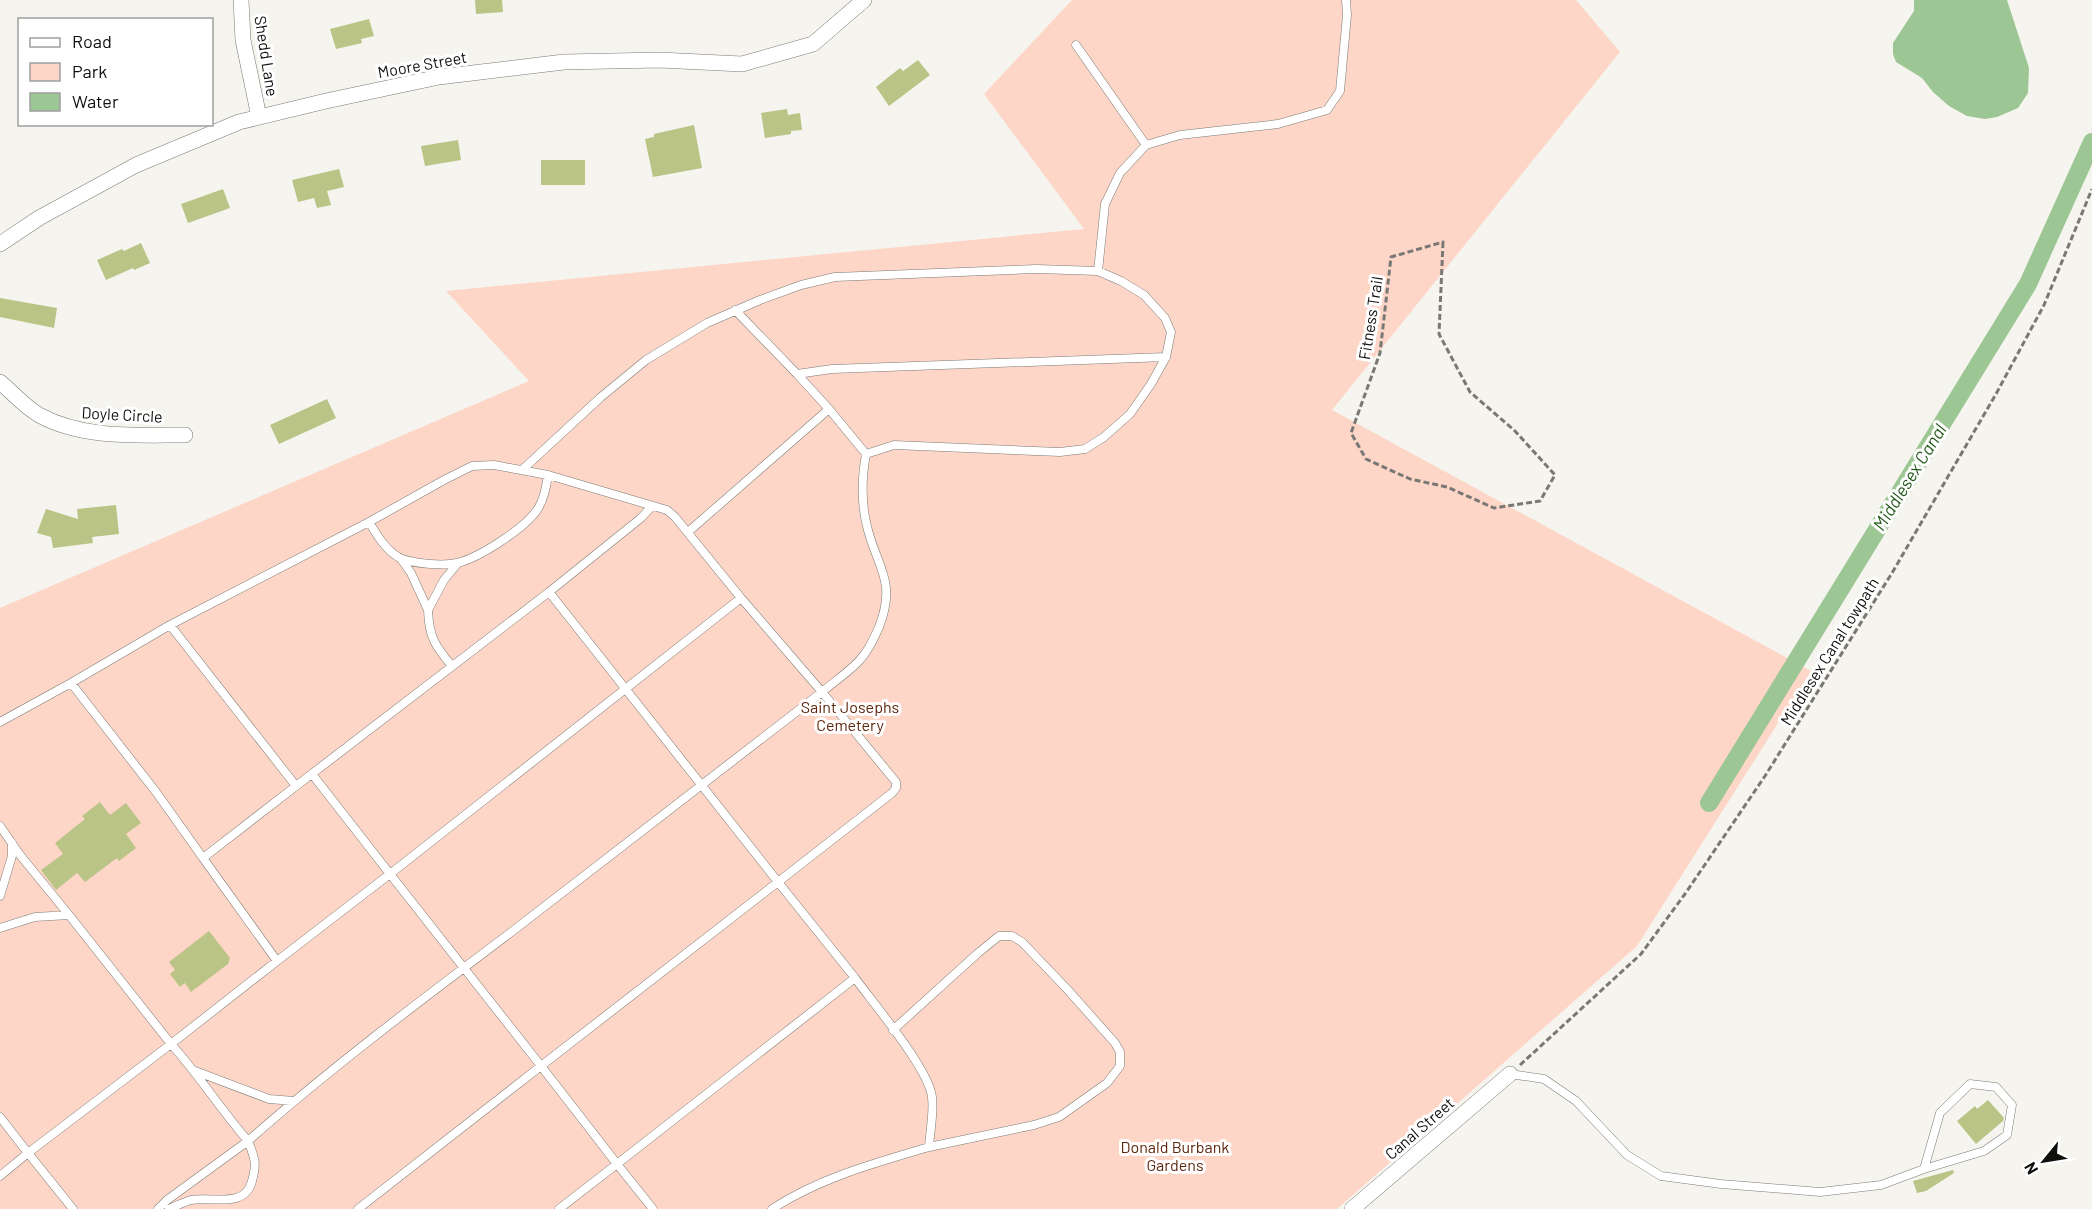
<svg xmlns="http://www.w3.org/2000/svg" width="2092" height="1209" font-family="Barlow,sans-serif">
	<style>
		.green { fill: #fdd6c7 }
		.water { fill: #9cc694 }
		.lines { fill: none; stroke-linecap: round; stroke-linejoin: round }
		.canal { stroke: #9cc694; stroke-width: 18 }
		.building { fill: #bac487 }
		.service-casing { stroke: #7c7a74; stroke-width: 9 }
		.minor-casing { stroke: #7c7a74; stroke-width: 16 }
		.path { stroke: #797874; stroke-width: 3; stroke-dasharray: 6 3; stroke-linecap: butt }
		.service { stroke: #fff; stroke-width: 8 }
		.minor { stroke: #fff; stroke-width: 15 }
		.labels { text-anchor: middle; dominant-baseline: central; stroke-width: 6; stroke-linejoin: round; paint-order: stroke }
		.street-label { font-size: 16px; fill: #0f0f0d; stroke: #fff }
		.park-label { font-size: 16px; fill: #5e260d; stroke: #fff }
		.water-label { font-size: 18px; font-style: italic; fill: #245b1b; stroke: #fff }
	</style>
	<rect width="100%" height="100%" fill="#f6f4ee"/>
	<path class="green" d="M1072 0H1576L1620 52 1332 410 1811 671 1637 946 1337 1209H0V608L529 381 446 291 1084 229 984 94Z"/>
	<path class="water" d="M1914 0H2007L2029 68 2028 93 2018 108 1997 117 1985 119 1967 116 1949 106 1933 92 1922 78 1896 62 1893 54V43L1914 11Z"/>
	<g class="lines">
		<path class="canal" d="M1709 803 2028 284 2092 142"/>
	</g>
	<path class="building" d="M475 0H502L503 12 476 14Z
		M369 19 374 36 361 39 362 43 336 49 330 29Z
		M918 60 930 75 889 106 876 87 900 68 903 71Z
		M787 109 788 115 800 113 802 130 791 131V134L765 138 761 113Z
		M694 125 702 168 653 177 645 139 654 137V134Z
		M458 140 461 160 425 166 421 146Z
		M541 160H585V185H541Z
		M339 169 344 187 327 191 331 205 317 208 314 198 298 202 292 180Z
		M223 189 230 208 188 223 181 204Z
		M141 243 150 263 134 270 133 268 106 280 97 260 122 249 124 251Z
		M0 298 57 308 54 328 0 317Z
		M327 399 336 418 279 444 270 425Z
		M116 505 119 534 92 537 93 543 53 548 51 537 37 533 46 509 78 519 77 509Z
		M100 802 110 815 126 803 141 823 126 834 136 848 119 861 117 858 85 882 77 873 56 890 41 870 63 854 55 843 85 819 82 816Z
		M209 931 230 958 228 964 191 992 185 983 180 987 170 974 175 970 169 962Z
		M1988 1100 2004 1118 2003 1121 1976 1144 1957 1121 1975 1106 1977 1109Z
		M1953 1170 1954 1173 1926 1191 1917 1193 1913 1181Z"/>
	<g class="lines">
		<defs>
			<path id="service" d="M1076 45 1146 145
				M1098 271 1105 204 1120 173 1146 145 1180 135 1278 124 1327 110 1340 91 1347 15 1346 0
				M735 310 797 374 832 369 1166 357
				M829 409 866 454
				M523 469 601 397 646 360 707 323 760 300 801 285 835 277 1037 269 1098 271 1121 281 1144 295 1165 318 1171 332 1166 357 1151 384 1130 414 1104 437 1085 449 1060 452 894 445 866 454C862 476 861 499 866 522 875 566 898 579 879 627 873 640 868 652 858 662 847 673 834 682 822 692L741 598
				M688 532 829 409 797 374
				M401 559 411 573 428 610 444 580 458 563
				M549 592 641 518 652 506
				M428 610C429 637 435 646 452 666
				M71 683 170 625
				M0 722 71 683 156 792 203 858 296 786 170 625 369 522 444 480 472 466 494 465 548 475C546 487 544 500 537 510 525 528 479 558 457 563 444 566 411 564 398 557 385 549 377 535 369 522
				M296 786 549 592 778 882 541 1066 390 874 741 598 675 517 667 510 548 475
				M0 826 20 855 69 915 35 917 0 928
				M203 858 277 961 390 874 312 774
				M0 896 12 856V843
				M69 915 171 1044 277 961
				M855 978C873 1003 929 1069 932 1097 934 1113 930 1131 929 1147L1034 1125 1059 1117 1107 1083 1120 1066V1052L1115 1043 1067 989 1022 942 1012 936H999L978 953 893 1030
				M195 1071 269 1099 294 1101
				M1510 1074 1544 1079 1576 1101 1627 1155 1661 1176 1721 1184 1820 1192 1881 1185 1924 1169 1940 1113 1970 1084 1996 1087 2012 1105 2007 1135 1984 1151 1924 1169
				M0 1117 28 1153 171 1044C199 1075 221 1110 248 1141 333 1066 424 998 514 930 617 851 720 772 822 692L896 782V788L892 793 778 882 855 978 617 1164 653 1209
				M0 1176 28 1153 73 1209
				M158 1209 167 1200 248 1141C255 1158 257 1164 252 1181 245 1209 212 1196 191 1200 184 1202 176 1206 169 1209
				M358 1209 541 1066 617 1164 559 1209
				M772 1209C819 1178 875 1163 929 1147"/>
			<path id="minor" d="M241 0 243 40 259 117
				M0 244 39 218 136 165 239 122 326 101 439 77 564 62 659 60 742 64 813 44 864 0
				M0 382C12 392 25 407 39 415 83 439 136 435 185 435
				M1352 1209 1510 1074"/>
		</defs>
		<use href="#service" class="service-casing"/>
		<use href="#minor" class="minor-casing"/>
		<path class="path" d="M1443 242 1439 334 1470 392 1515 431 1555 475 1540 501 1494 508 1447 487 1410 479 1366 459 1351 433 1380 353 1391 257Z
			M1520 1065 1641 954 1685 894 1765 776 1892 573 1996 394 2044 305 2092 189"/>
		<use href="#service" class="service"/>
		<use href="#minor" class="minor"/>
	</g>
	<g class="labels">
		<g class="street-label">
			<text transform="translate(267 56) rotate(81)">Shedd Lane</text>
			<text transform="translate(422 64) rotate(-10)">Moore Street</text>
			<text transform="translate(1370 318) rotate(-81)">Fitness Trail</text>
			<text transform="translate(122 414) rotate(3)">Doyle Circle</text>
			<text transform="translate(1829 651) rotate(-58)">Middlesex Canal towpath</text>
			<text transform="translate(1419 1128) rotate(-41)">Canal Street</text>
		</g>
		<g class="park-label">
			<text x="850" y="706">Saint Josephs<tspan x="850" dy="18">Cemetery</tspan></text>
			<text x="1175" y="1146">Donald Burbank<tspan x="1175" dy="18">Gardens</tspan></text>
		</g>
		<g class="water-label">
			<text transform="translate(1909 477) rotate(-58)">Middlesex Canal</text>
		</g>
	</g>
	<rect x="18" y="18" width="195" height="108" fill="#ffffff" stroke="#9f9f9e" stroke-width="1.5"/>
	<rect x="30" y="38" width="30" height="9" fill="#ffffff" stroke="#9f9f9e" stroke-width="1.5"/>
	<text x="72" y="48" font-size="18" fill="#0f0f0d">Road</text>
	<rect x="30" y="63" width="30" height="18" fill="#fdd6c7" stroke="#9f9f9e" stroke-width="1.5"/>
	<text x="72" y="78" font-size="18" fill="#0f0f0d">Park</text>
	<rect x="30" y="93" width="30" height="18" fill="#9cc694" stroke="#9f9f9e" stroke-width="1.5"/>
	<text x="72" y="108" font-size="18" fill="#0f0f0d">Water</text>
	<g transform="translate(2044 1161) rotate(240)" stroke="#ffffff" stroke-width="4.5" paint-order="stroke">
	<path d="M0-4.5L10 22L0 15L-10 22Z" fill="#0f0f0d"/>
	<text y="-9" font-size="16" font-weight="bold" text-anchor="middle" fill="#0f0f0d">N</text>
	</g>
</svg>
